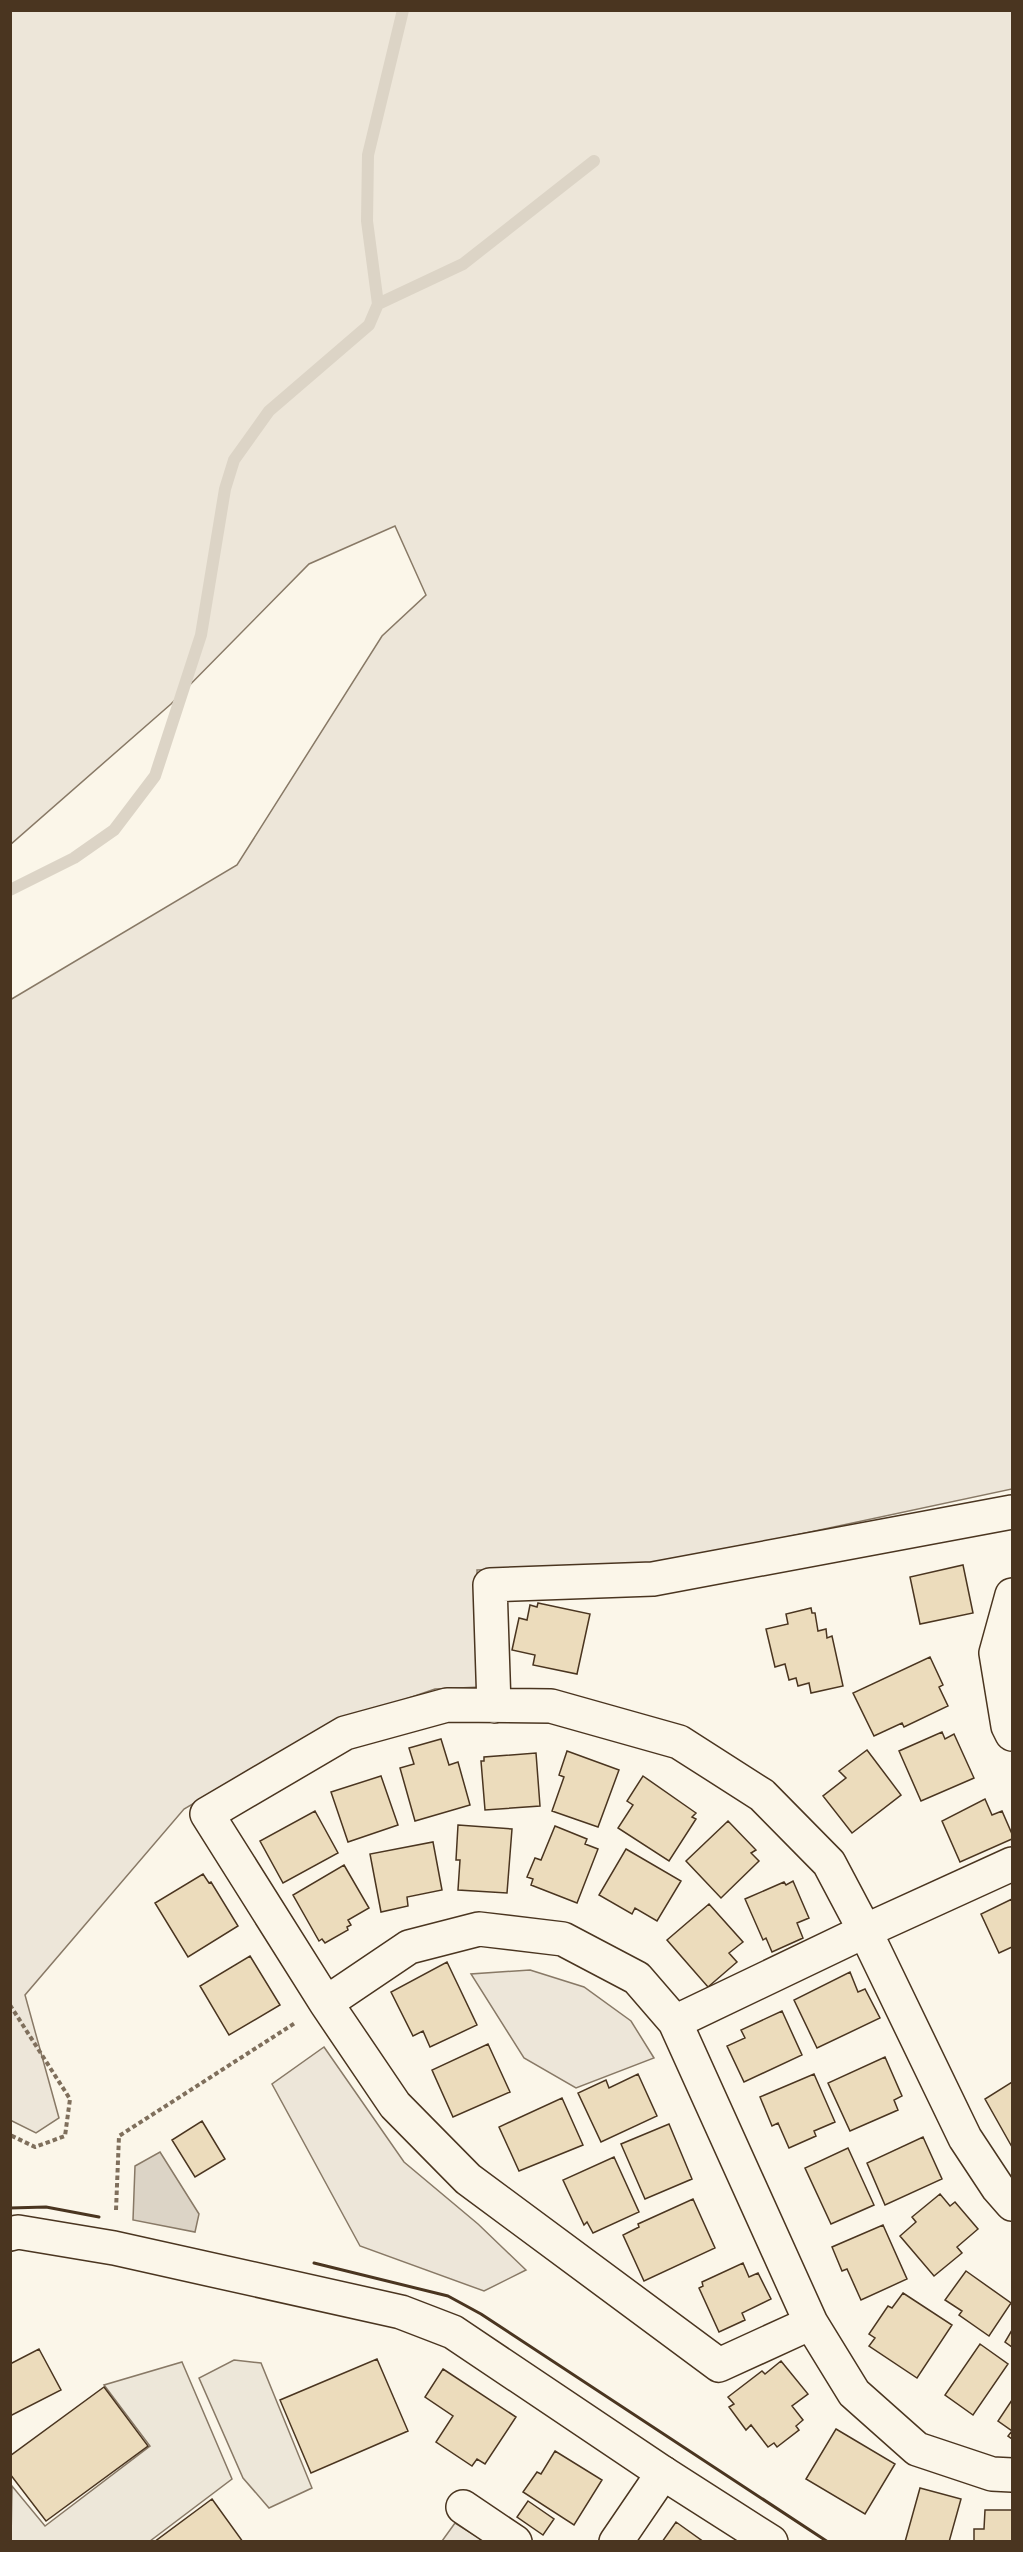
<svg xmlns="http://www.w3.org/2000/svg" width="1023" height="2552" font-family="Poppins,sans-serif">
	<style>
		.green { fill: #ede6d9; stroke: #887966; stroke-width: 1.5 }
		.parking { fill: #ede7d9; stroke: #887966; stroke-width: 1.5 }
		.water { fill: #dcd4c6; stroke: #887966; stroke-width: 1.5 }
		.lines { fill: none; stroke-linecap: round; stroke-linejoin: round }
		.stream { stroke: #dcd4c6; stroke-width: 12 }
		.building { fill: #ecdcbc; stroke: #4a3520; stroke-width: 1.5 }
		.street-casing { stroke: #4a3520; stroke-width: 36 }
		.secondary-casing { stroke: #4a3520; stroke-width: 36 }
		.path { stroke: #7f6f5c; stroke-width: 4; stroke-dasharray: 4.5 3; stroke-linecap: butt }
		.street { stroke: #fbf6e9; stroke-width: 33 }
		.secondary { stroke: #fbf6e9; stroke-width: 33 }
		.wall { stroke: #4a3520; stroke-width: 3 }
	</style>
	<rect width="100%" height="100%" fill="#fbf6e9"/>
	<path class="green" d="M11 11H1012V1489L660 1564 477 1570 481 1687 435 1689 321 1728 184 1809 25 1995 59 2118 36 2133 10 2120V1000L237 865 382 636 426 595 395 526 309 564 171 704 11 844Z
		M530 1970 584 1987 631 2021 654 2058 576 2088 524 2058 471 1974Z
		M324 2047 404 2162 478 2224 526 2270 484 2291 360 2246 272 2084Z
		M455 2523 484 2541H442Z"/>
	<path class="parking" d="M234 2360 261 2363 312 2488 269 2508 243 2478 199 2378Z
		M182 2362 232 2479 150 2541H11L12 2486 45 2526 150 2446 104 2385Z"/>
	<path class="water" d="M160 2152 199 2214 195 2232 133 2220 135 2166Z"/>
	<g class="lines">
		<path class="stream" d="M378 304 463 264 594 161
			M10 890 74 858 114 830 155 776 201 635 225 489 234 460 269 411 369 325 378 304 367 221 368 155 403 10"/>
	</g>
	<path class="building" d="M963 1565 973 1613 920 1624 910 1577Z
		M538 1603 590 1614 577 1674 533 1665 535 1655 512 1650 519 1618 527 1620 530 1605 537 1607Z
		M811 1608 812 1613H815L818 1631 826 1629 827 1638 832 1636 843 1686 811 1693 809 1683 798 1686 796 1678 789 1680 785 1664 775 1667 766 1629 788 1624 786 1614Z
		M930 1657 943 1685 939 1687 948 1706 904 1727 902 1723 874 1736 853 1693Z
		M942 1732 945 1739 954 1734 974 1778 921 1801 899 1751Z
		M441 1739 449 1765 458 1762 470 1805 415 1821 400 1768 414 1764 409 1748Z
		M867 1750 901 1795 852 1833 823 1796 846 1778 839 1771Z
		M567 1751 619 1770 598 1827 552 1811 564 1777 559 1775Z
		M536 1753 540 1806 485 1810 481 1761H484V1757Z
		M381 1776 398 1825 348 1842 331 1792Z
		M643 1776 696 1813 692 1817 696 1819 669 1861 618 1828 633 1805 627 1801Z
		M985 1799 992 1815 1002 1811 1012 1834V1839L960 1862 942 1821Z
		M315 1811 338 1853 283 1883 260 1841Z
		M728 1821 756 1850 751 1853 759 1861 721 1898 686 1861Z
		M458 1825 512 1829 507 1893 458 1890 460 1860H456Z
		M555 1826 587 1839 585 1844 598 1849 577 1903 531 1885 533 1879 527 1877 535 1858 541 1860Z
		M433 1842 442 1890 407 1897 408 1906 381 1912 370 1854Z
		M626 1849 681 1881 657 1921 635 1908 632 1914 599 1895Z
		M344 1865 369 1908 348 1920 351 1925 347 1927 348 1930 325 1943 322 1939 319 1941 293 1895Z
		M203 1874 209 1883 211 1882 238 1926 188 1957 155 1903Z
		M793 1881 809 1918 797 1923 803 1938 772 1952 766 1938 763 1940 745 1899 784 1882 786 1885Z
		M1012 1899V1947L999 1953 981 1914Z
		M709 1904 743 1942 729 1953 737 1962 708 1987 667 1940Z
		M250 1956 280 2005 229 2035 200 1986Z
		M447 1962 477 2025 430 2047 423 2031 413 2036 391 1992Z
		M850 1972 858 1992 865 1989 880 2018 817 2048 794 2000Z
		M782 2011 802 2055 744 2082 727 2046 745 2038 741 2030Z
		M488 2044 510 2092 453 2117 432 2070Z
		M885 2057 902 2096 894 2100 898 2110 850 2131 828 2083Z
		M638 2074 657 2116 601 2142 578 2093 606 2080 609 2088Z
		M814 2074 835 2122 814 2131 816 2136 789 2148 778 2123 772 2126 760 2097Z
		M1012 2082V2147L985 2099Z
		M562 2098 583 2145 519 2171 499 2127Z
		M202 2121 225 2159 195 2177 172 2140Z
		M669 2124 692 2179 645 2199 621 2144Z
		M923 2137 942 2179 885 2205 867 2163Z
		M848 2148 874 2205 831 2224 805 2168Z
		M614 2157 639 2212 593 2233 587 2222 584 2225 563 2180Z
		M940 2194 950 2206 955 2202 978 2229 957 2247 962 2253 934 2276 900 2236 916 2222 912 2217Z
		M693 2199 715 2248 644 2281 623 2235 639 2227 638 2224Z
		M883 2225 907 2279 861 2300 847 2269 842 2271 832 2247Z
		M743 2263 749 2277 758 2273 771 2299 742 2313 745 2320 719 2332 699 2288 703 2286 702 2282Z
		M966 2271 1011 2303 989 2336 959 2315 962 2311 945 2300Z
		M903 2293 952 2325 917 2378 869 2346 875 2338 869 2334 888 2306 892 2308Z
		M1012 2330V2347L1005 2342Z
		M980 2344 1008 2364 973 2415 945 2395Z
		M39 2349 61 2390 10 2416V2364Z
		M377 2359 408 2431 311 2473 280 2400Z
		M781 2361 808 2394 792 2406 803 2420 796 2426 799 2430 777 2447 774 2443 768 2447 751 2425 746 2430 729 2407 734 2404 728 2397 762 2371 765 2374Z
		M443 2369 516 2417 485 2464 477 2459 472 2466 436 2442 453 2416 425 2397Z
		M104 2387 148 2446 46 2521 10 2474V2456Z
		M1012 2400V2439L1008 2436 1012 2431 998 2421Z
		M836 2429 895 2464 865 2514 806 2479Z
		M555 2451 602 2480 574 2525 523 2492 537 2472 541 2474Z
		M920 2488 961 2499 949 2542H905Z
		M212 2499 243 2542H154Z
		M528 2501 554 2519 543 2535 517 2517Z
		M985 2510H1012V2542H974V2529H984Z
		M676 2522 704 2542H662Z"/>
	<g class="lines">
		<defs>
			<path id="street" d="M1012 1595 996 1653 1008 1726 1012 1734
				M494 1706 490 1585 653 1579 1012 1512
				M326 2003 409 1947 479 1929 563 1939 637 1978 675 2022 811 2323 854 2393 917 2449 992 2474 1012 2475
				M675 2022 865 1931 1012 1864
				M811 2323 719 2365 468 2179 395 2105 326 2003 207 1814 345 1733 447 1705 551 1706 679 1742 762 1795 829 1863 865 1931 965 2138 998 2188 1012 2204
				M463 2507 515 2542
				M616 2542 663 2473"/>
			<path id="secondary" d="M10 2234 18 2232 114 2248 401 2312 453 2332 663 2473 771 2542"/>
		</defs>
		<use href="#street" class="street-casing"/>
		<use href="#secondary" class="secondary-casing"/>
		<path class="path" d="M10 2005 70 2099 65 2136 35 2147 10 2135
			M116 2210 119 2136 295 2023"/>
		<use href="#street" class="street"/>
		<use href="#secondary" class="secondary"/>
		<path class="wall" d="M10 2208 46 2207 99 2217
			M314 2263 448 2296 481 2314 828 2542"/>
	</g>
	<rect width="1023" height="2552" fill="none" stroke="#4a3520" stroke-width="24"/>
</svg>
